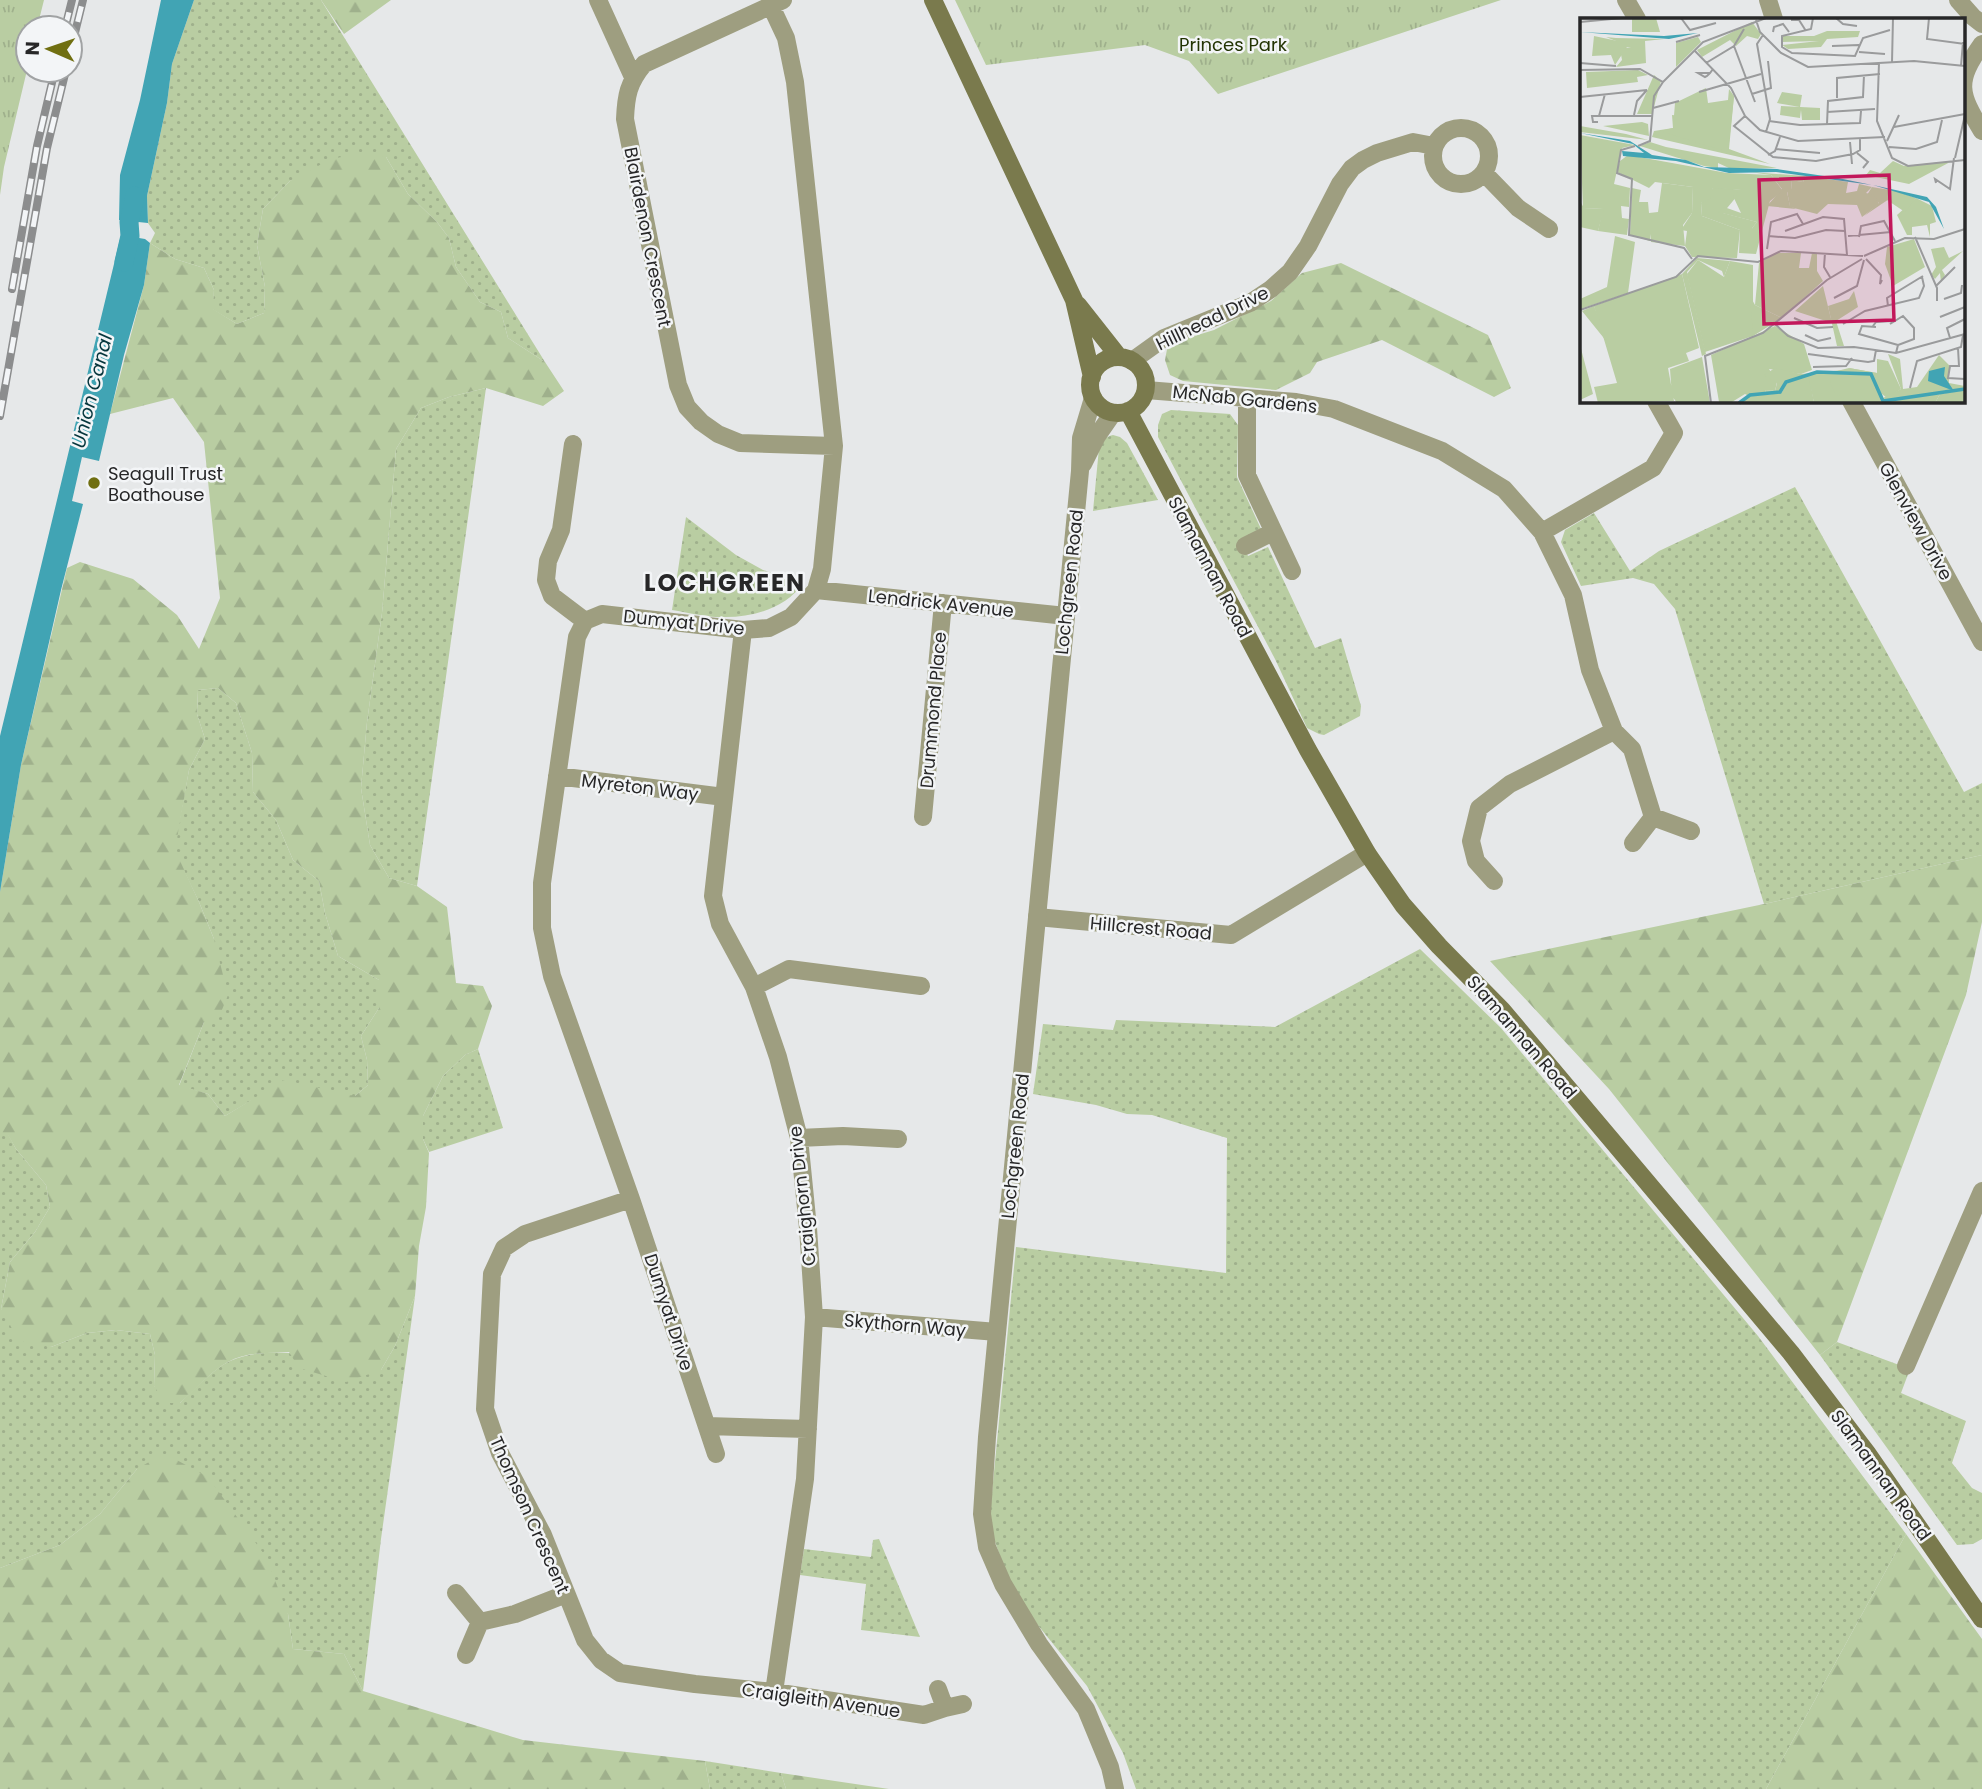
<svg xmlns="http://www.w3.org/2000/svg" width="1982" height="1789" font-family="Poppins,sans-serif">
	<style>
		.grass { fill: url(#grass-dots) }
		.forest { fill: url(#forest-firs); fill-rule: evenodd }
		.park { fill: url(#park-tufts) }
		.water { fill: #41a4b4 }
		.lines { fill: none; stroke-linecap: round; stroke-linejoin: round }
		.canal { stroke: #41a4b4; stroke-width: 19 }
		.minor { stroke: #9e9e80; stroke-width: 18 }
		.tertiary { stroke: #9e9e80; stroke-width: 18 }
		.secondary { stroke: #7a7a4d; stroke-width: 18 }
		.rail-casing { stroke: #8c8d8e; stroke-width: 8 }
		.rail { stroke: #f3f5f7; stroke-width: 5; stroke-dasharray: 16; stroke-linecap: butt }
		.poi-dot { fill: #706f11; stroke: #f3f5f7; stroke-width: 2.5 }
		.labels { text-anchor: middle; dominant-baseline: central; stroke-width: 5; stroke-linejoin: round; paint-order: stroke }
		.park-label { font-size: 18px; fill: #233403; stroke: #f3f5f7 }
		.street-label { font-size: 18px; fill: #272728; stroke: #f3f5f7 }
		.poi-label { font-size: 18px; fill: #272728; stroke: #f3f5f7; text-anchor: start }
		.water-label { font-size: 19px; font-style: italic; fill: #06363d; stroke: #f3f5f7 }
		.district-label { font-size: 24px; font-weight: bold; letter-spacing: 2px; fill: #272728; stroke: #f3f5f7 }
		.inset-river { fill: none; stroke: #41a4b4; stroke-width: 3.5 }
		.inset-road { fill: none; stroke: #9a9b9c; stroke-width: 2 }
		.view { fill: #c2185b; fill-opacity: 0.15; stroke: #c2185b; stroke-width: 3.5 }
		.inset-edge { fill: none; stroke: #272728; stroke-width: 3.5 }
	</style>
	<defs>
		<pattern id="grass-dots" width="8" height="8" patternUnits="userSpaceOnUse" patternTransform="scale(1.75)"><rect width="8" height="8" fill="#b9cda2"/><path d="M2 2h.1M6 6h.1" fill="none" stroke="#9fb08c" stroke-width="1.8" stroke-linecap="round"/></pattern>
		<pattern id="forest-firs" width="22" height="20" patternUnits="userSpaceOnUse" patternTransform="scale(1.75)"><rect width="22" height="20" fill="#b9cda2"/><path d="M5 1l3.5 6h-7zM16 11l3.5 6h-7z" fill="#9fb08c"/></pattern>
		<pattern id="park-tufts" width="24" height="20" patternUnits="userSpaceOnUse" patternTransform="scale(1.75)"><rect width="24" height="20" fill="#b9cda2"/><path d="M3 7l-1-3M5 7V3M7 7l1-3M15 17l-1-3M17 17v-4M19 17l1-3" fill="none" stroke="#9fb08c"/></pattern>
	</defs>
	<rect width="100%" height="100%" fill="#e6e8e9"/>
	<path class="grass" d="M194 0H321L545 362 508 338 501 312 480 302 456 267 449 238 437 222 408 194 386 157 290 181 263 209 257 245 265 287 264 313 237 324 212 309 214 290 204 268 175 259 150 243 155 233 148 223 147 196 167 103 172 64Z
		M486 388 417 886 389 878 370 845 361 788 367 722 382 613 396 449 421 408 449 397Z
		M1171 410 1230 414 1238 425 1237 477 1262 531 1241 541 1248 556 1268 547 1315 648 1341 638 1361 706 1360 716 1324 735 1319 734 1307 728 1275 659 1158 437V425L1162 414Z
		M1113 435 1120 437 1127 443 1158 500 1093 511 1099 448C1102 441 1105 437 1113 435Z
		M1795 487 1964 792 1982 783V855L1764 904 1675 609 1654 584 1633 578 1581 586 1561 542 1565 530 1594 513 1630 571 1659 551Z
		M686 517 736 555 763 570 803 583C787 607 755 617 726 617 709 618 690 613 672 610Z
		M218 688 236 703 252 753 253 792 276 820 293 860 319 881 325 913 338 956 379 980V1008L361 1036 367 1060 368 1085 355 1096 252 1100 225 1116 208 1094 179 1086 204 1022 214 939 199 902 174 850 189 770 205 739 197 714 198 690Z
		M1420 949 1501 1028 1758 1336 1906 1534 1766 1789H1136L1123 1753 1087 1686 1037 1624 1009 1581 994 1539 990 1513 1016 1247 1226 1273 1227 1138 1152 1115 1127 1114 1096 1105 1033 1094 1043 1024 1113 1030 1116 1020 1275 1027Z
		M478 1049 503 1128 429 1152 423 1139V1116L443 1076 465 1055Z
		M0 1134H8L16 1149 46 1185 50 1207 35 1232 10 1262 1 1309 51 1347 87 1333 116 1330 150 1334 155 1355 154 1386 180 1403C194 1390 213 1369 230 1361 278 1341 333 1361 381 1370L395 1346 415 1296 381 1539 363 1691 344 1654 293 1649 288 1614 137 1469 100 1514 60 1545 0 1568Z
		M1837 1342 1910 1369 1901 1393 1966 1421 1952 1463 1972 1488 1982 1493V1539L1973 1544 1957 1545 1820 1355Z
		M879 1539 920 1637 861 1630 866 1584 800 1575 804 1549 871 1557 873 1540Z
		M705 1761 781 1773 786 1789H710Z"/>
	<path class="forest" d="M321 0H391L344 34Z
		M368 152 386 157 408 194 437 222 449 238 456 267 480 302 501 312 508 338 545 362 564 391 543 406 486 388 449 397 421 408 396 449 382 613 367 722 361 788 370 845 389 878 417 886 447 907 456 983 483 986 492 1006 478 1049 465 1055 443 1076 423 1116V1139L429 1153 426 1207 419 1246 415 1296 395 1346 381 1370 346 1382 299 1368 289 1352C269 1353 246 1352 228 1362 210 1372 195 1390 180 1403H165L154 1386 155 1355 150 1334 116 1330 87 1333 51 1347 19 1341 1 1309 10 1262 35 1232 50 1207 46 1185 16 1149 8 1135 0 1134V892L21 765 67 568 80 562 133 579 177 615 199 649 220 598 204 442 173 398 110 414 144 285 150 243 175 259 204 268 214 290 213 309 237 324 264 313 265 287 257 245 263 209 290 181 331 159ZM218 688 236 703 252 753 253 792 276 820 293 860 319 881 325 913 338 956 379 980V1008L361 1036 367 1060 368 1085 355 1096 284 1080 225 1116 208 1094 179 1085 204 1022H217L228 995 214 939 199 902 175 850 189 770 205 739 197 714 198 690Z
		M1341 263 1488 335 1511 388 1494 397 1382 340 1317 362 1310 373 1276 390 1183 381 1170 375 1165 360 1168 344 1214 330 1271 301 1302 273Z
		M1982 855V922L1966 995 1837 1342 1820 1355 1609 1089 1490 961 1764 904Z
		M161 1455 173 1458 208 1477 266 1557 288 1614 293 1649 344 1654 363 1691 523 1740 705 1761 710 1789H0V1568L60 1545 100 1514 137 1469Z
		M1906 1534 1982 1639V1789H1766Z
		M781 1773 889 1789H786Z"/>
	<path class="park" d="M0 0H44L37 28H28V66L4 167 0 195Z
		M955 0H1501L1218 94 1189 61 1145 45 986 65Z"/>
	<path class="water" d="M161 0H194L172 64 167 103 147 196 148 223 119 220 120 175 140 100Z
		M121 235 145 239 150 243 144 285 124 355 99 461 82 457 72 501 83 504 61 590 21 765 0 892V736Z"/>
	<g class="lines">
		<path class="canal" d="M124 262 130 236 129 222 135 196"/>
		<path class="minor" d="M598 0 633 77
			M783 0 644 64C628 83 626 96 625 119L678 385 687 407 701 422 718 434 740 443 834 446
			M1626 0 1637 19
			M1768 0 1774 19
			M1958 0 1973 17 1982 24
			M1982 44C1955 82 1959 93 1982 131
			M1433 156a28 28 0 1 1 56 0a28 28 0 1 1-56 0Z
			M1484 173 1518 208 1549 229
			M1132 361 1164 338 1250 303 1271 289 1290 272 1308 246 1340 184 1352 168 1363 160 1377 153 1413 142 1434 146
			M1146 390 1296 402 1334 409 1442 451 1504 489 1542 532 1573 595 1590 670 1614 731 1632 749 1653 817
			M1247 399V475L1292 571
			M1851 401 1982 642
			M573 444 561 530 548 561 546 580 552 596 585 621
			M1542 532 1653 468 1674 433 1656 401
			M1245 546 1273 532
			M816 590 1066 616
			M743 630 713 896 720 924 754 987 778 1057 799 1138 808 1228 814 1317 805 1479 774 1692
			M557 776 724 797
			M923 817 943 603
			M1633 843 1653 817 1691 831
			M1494 881 1476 861 1471 841 1479 808 1510 784 1614 731
			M1037 917 1231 935 1367 853
			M754 987 789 969 921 986
			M799 1138 843 1136 898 1139
			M631 1199 525 1234 504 1248 492 1274 485 1409 500 1453 543 1535 585 1640 601 1660 620 1673 695 1684 774 1692 924 1715 945 1708
			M814 1317 997 1332
			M1906 1366 1982 1191
			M707 1426 808 1429
			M716 1454 631 1199 552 976 542 928V883L577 637 585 621 602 614 743 630 769 628 791 617 816 590 822 569 834 446 795 82 786 38 771 6
			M456 1593 480 1622 466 1655
			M480 1622 515 1614 566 1594
			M938 1689 945 1708 963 1704"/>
		<path class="tertiary" d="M1093 398 1081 438 1080 471 987 1437 982 1514 987 1547 1003 1584 1039 1644 1086 1709 1110 1767 1115 1789
			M1083 464 1097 436 1113 413"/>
		<path class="secondary" d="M933 0 1074 300 1092 377
			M1078 305 1119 357
			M1090 385a28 28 0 1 1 56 0a28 28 0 1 1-56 0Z
			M1128 411 1308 750 1367 853 1403 905 1439 946 1502 1010 1791 1353 1867 1453 1982 1619"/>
		<defs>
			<path id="rail" d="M65 28 72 0
				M70 53 83 0
				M12 289 37 146 55 70
				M0 416 47 148 66 70"/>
		</defs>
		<use href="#rail" class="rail-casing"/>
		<use href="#rail" class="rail"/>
	</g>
	<circle class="poi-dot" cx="94" cy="483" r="7"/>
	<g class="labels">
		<g class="park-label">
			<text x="1233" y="44">Princes Park</text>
		</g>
		<g class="street-label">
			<text transform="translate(648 237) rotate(79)">Blairdenon Crescent</text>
			<text transform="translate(1212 318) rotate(-26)">Hillhead Drive</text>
			<text transform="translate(1245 399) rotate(6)">McNab Gardens</text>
			<text transform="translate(1916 521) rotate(61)">Glenview Drive</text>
			<text transform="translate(1210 567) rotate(62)">Slamannan Road</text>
			<text transform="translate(1069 582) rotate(-84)">Lochgreen Road</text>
			<text transform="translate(941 603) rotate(6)">Lendrick Avenue</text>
			<text transform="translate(684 622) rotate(6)">Dumyat Drive</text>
			<text transform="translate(933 710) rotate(-85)">Drummond Place</text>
			<text transform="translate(640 787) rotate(7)">Myreton Way</text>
			<text transform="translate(1151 928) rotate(5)">Hillcrest Road</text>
			<text transform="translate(1522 1037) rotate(49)">Slamannan Road</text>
			<text transform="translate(1015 1146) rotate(-84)">Lochgreen Road</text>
			<text transform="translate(802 1196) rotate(-96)">Craighorn Drive</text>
			<text transform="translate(669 1312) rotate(72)">Dumyat Drive</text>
			<text transform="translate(905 1325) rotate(5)">Skythorn Way</text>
			<text transform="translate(1881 1475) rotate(54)">Slamannan Road</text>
			<text transform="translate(530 1515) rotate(66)">Thomson Crescent</text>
			<text transform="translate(821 1700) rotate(8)">Craigleith Avenue</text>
		</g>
		<g class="poi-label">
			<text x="108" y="473">Seagull Trust<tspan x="108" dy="21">Boathouse</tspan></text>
		</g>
		<g class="water-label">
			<text transform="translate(92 391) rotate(-76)">Union Canal</text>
		</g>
		<g class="district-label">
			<text x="725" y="582">LOCHGREEN</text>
		</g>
	</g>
	<g transform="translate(1580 18)">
		<rect width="385" height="385" fill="#e6e8e9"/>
		<path d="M172 4 181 16 178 21 167 18 156 28 150 22 122 39 117 32ZM14 18 47 25 52 29H47L35 47 31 37 12 38ZM0 117 55 127 42 130 34 166 50 170 49 189 41 188 42 200 49 201 47 217 18 213 23 191 3 190ZM170 154 226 158 223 164 211 162 212 172 207 174 210 188 216 191 187 188 202 171 191 157ZM82 165 113 169 112 195 103 207 105 228 71 224V216L70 223 50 217 52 170 61 172 59 184H68L69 195 78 194ZM134 169 162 172 143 195 177 204 172 210 182 213 176 236 159 235 160 212 122 198 121 185ZM292 169 316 173 315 177 284 198 299 185 287 177ZM336 180 352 188 356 204 350 206V219L347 207 332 209V217H327L317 197ZM196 235H221L219 250H229L232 235 237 236V253L243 263 202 300 175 287 179 245ZM118 242 144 259 150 243 173 247V318L125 334 107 256ZM102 256 119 330 106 335 109 343 88 350 94 383 18 385 14 369 37 365 14 288ZM274 273 278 289 256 303 264 328H257L248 288 269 281ZM195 308 224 326 232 352 221 356 189 351 197 364 195 373 185 372 187 377 202 374 207 365 229 356 234 385H157L169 378 165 376 152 384H139L131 337ZM122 339 130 385H97L92 378 90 351ZM385 372V385H355L360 376Z" fill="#b9cda2"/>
		<path d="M247 13H280L278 19 247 21 241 29 208 31 202 27 239 23 202 24 203 18H234ZM26 19 36 20 84 21 65 23 66 45 36 49 42 42 40 31 51 29ZM154 78 149 131 190 146 72 119 74 113 93 110 92 97 128 100ZM62 104 68 106 69 118 23 108ZM0 108 46 116 68 122 0 114ZM70 124 86 129 197 150 151 151 138 145V150L124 148 60 128ZM48 137 147 155 191 157 203 173 190 183 182 213 176 215 172 210 177 204 138 194 144 189 161 195 153 178 161 172 133 170 130 181 121 185 122 198 160 212 157 240 112 239 105 228 107 213 101 212 112 195 113 169 75 164 69 170 37 154 40 143ZM226 158 268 164 266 175 277 173 279 166 292 169 286 175 294 177 299 186 282 199 277 187 248 186 237 196 210 189 207 173 212 171 211 162 223 164ZM316 173 336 180 325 194 307 182ZM0 183 4 190 24 191 18 213 0 209ZM35 218 55 224 48 275 0 291V281L27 269ZM364 229 369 240 383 233 362 252 365 257 361 264 360 255 355 261 351 257 356 249 351 231ZM117 240 150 243 144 259 142 253 118 242 107 254 126 336 122 338 102 256ZM243 268 252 305 215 293ZM170 278 175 287 202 300 173 318ZM14 288 24 313 27 324 2 293ZM0 327 13 376 0 382ZM297 341 308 343 321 371 307 380 269 350 297 355ZM195 350 221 356 264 352 260 375 269 385H234L228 357 207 365 202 374 187 377 185 372 195 373 197 365 184 357ZM360 376 355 385H312L315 380Z" fill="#b9cda2"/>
		<path d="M118 19 121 24 96 49V25ZM58 52 68 57 57 59 58 64 7 70 6 54ZM74 57 81 63 72 96H57ZM126 70 128 85 148 82 149 71 154 78 148 134 80 113 93 110 95 85ZM313 143 324 148 372 143 329 166 286 157 290 152 300 155ZM334 221 345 249 313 268 305 246 307 229ZM308 336 320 341 323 371 337 369 359 337 369 347V365L385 368V372L315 380 312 385H269L255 375 250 365 253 354 269 350 297 355 303 380 321 371Z" fill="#b9cda2"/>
		<path d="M52 0H76L80 14H52ZM202 74 222 77 220 89 197 85ZM201 88 240 90V102H222L221 92 220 100 200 97Z" fill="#b9cda2"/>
		<path d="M0 14 84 18 118 15 89 21ZM0 115 50 123 72 137 106 142 124 149 197 151 258 160 292 167 196 154 149 155 96 143 43 138 42 133 64 135 53 126ZM293 167 347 179 356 189 364 211 349 184ZM365 349 364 358 374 373 348 363 349 353Z" fill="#41a4b4"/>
		<path class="inset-river" d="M159 385 170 377 200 374 206 364 237 354 291 356 303 383 385 371"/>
		<path class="inset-road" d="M101 0 110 12 136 5M233 0 231 11 202 18V29L212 35 275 38 283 20 310 12M256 0 263 6 277 8M349 0 347 21 385 26M176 2 180 14 201 35 228 49 334 43 385 48M211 2H219L226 13M0 4 42 0M193 14 194 9 203 6 209 14M183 17 177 26 190 101 186 114M96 24 120 17M154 28 175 84M252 28 279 27M114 32 151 70 165 98 180 112 218 123 305 119M279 34 305 36M312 44 313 0M0 45 36 48M126 45 154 28 164 11M299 45 297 103 312 140 328 148 385 142M381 48 383 24M0 52 60 51 83 64 123 24 186 0M130 55H118L125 59 127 58 130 55 133 51M119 74 181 56M172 76 191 70 188 43M0 79 67 72M257 80V60L300 56M73 90 99 83M247 94 295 91M54 97 57 83 67 72M19 98 25 76M165 98 154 108 193 139 236 143 273 136 280 132V121M189 103 220 107 280 105 281 93M18 104H13L12 98H73M247 106 248 83 283 79 284 57M314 109 385 96M307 123 319 97M270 124 272 146M55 128 41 132 37 155 52 161 49 217 104 230 112 241M58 128 70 123 74 78 83 64M309 129 336 131 357 124 362 102M196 131 240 135M277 135 288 144 283 150M188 137 195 133 200 119M375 140 385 97M356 165 355 161 370 171 374 140M205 213 243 199 264 201 267 237M188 218 215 220 246 212 265 213M268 218 311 214M279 219 281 208 304 203 315 223M335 219 357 270V283M187 231 191 204 217 196 223 206M245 235 244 249 250 259M284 238 325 220 354 221 385 211M286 241 301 257 300 266 302 262M356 268 375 249M254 280 277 268 284 242M364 281 381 275 382 267M308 288 307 280 343 258M0 292 96 259 118 238 178 244 201 233 283 238M360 299 385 289M214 300 237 310 253 309M195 306 208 318 238 330 274 329 316 335 385 316M263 306 285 293 339 280 344 268 342 259M310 306 323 298 334 310V321L318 327 316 335M293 308 296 304 312 303M296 309 282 308 279 316 318 327M225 317 238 323 251 320M370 320 367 310 385 301M378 330 379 348H370L368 360 385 361M228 336 288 344 294 343 296 332M233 349 266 348 272 340M330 370 337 343 381 329 383 317M131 385 125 338 183 315 247 262 282 241"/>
		<path class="view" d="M309 157 314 302 184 306 179 162Z"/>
		<rect width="385" height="385" class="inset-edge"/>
	</g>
	<g transform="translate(49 49) rotate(272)"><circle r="33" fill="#f3f5f7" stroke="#a1a3a4" stroke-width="2"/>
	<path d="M0-5L12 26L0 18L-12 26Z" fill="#706f11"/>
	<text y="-10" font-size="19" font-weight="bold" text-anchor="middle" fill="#272728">N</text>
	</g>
</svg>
